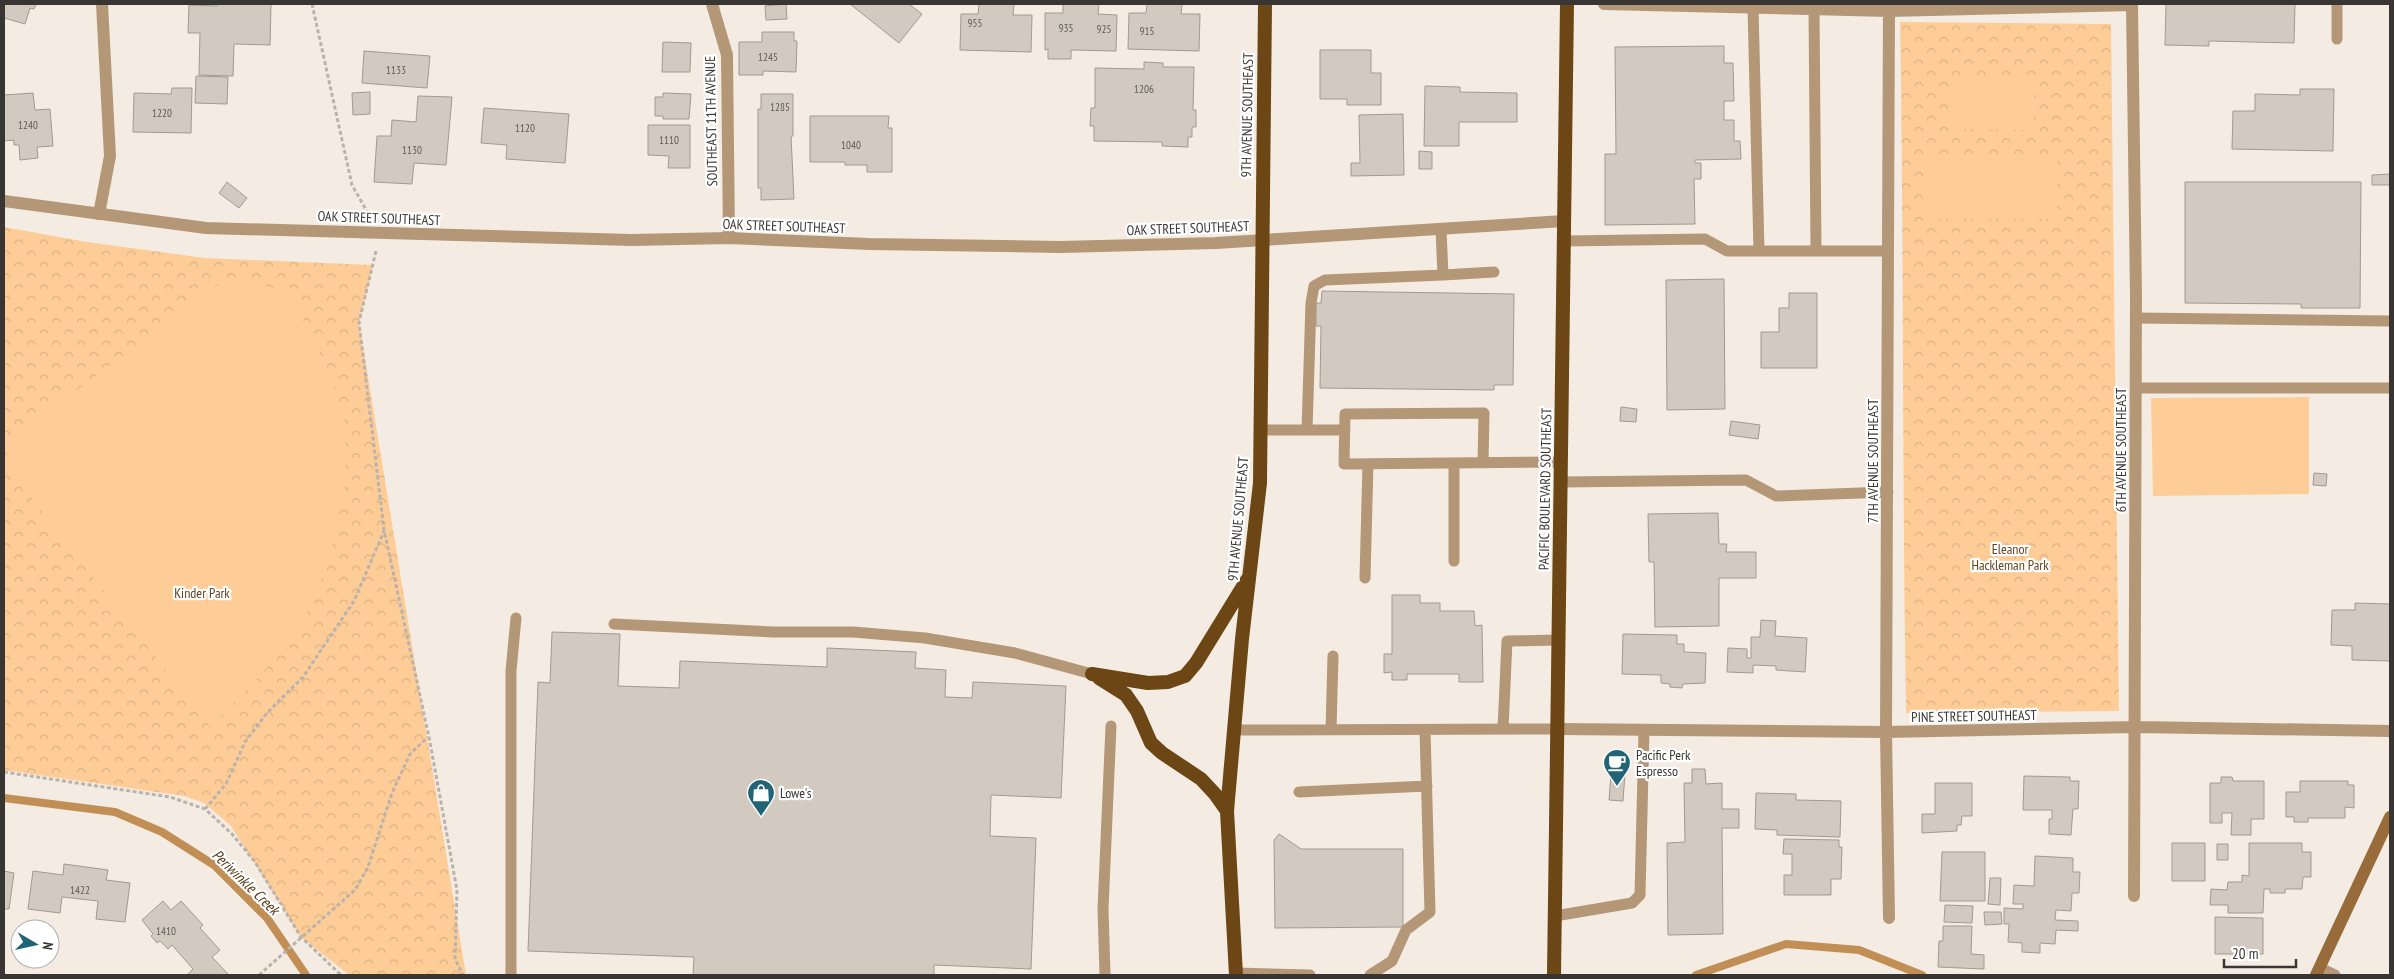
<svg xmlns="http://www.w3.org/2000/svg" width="2394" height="979" font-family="'PT Sans Narrow',sans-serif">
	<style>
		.park { fill: url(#park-crowns) }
		.pitch { fill: #fecd97 }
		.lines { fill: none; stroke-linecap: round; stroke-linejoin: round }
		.stream { stroke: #c18f55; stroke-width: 8 }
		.building { fill: #d2cac1; stroke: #a29a92 }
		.path { stroke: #bab3ac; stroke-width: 3; stroke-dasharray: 4 2.5; stroke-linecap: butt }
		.service { stroke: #b49776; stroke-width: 11 }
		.minor { stroke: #b49776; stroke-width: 12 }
		.tertiary { stroke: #b49776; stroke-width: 12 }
		.secondary { stroke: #976c3a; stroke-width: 12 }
		.trunk { stroke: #6c4614; stroke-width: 14 }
		.labels { text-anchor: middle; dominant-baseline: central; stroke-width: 4.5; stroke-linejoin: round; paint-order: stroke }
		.number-label { font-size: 11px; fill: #5f5a56 }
		.street-label { font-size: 14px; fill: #393532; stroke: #fff }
		.park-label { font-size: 14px; fill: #614523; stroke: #fff }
		.poi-label { font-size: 14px; fill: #393532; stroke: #fff; text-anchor: start }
		.water-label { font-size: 15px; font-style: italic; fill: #573b19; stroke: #fff }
	</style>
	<defs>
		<pattern id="park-crowns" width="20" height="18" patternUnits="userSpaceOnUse" patternTransform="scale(1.25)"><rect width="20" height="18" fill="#fecd97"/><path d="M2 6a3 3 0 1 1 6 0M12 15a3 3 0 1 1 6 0" fill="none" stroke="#dab183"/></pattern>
	</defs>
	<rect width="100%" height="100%" fill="#f4ece3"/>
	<path class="park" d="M1900 22 2111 24 2119 711 1906 713C1902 483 1904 252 1900 22Z
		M4 227 87 242 205 258 372 265V271L359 322 466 975H349L301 937 231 826 204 803 184 796 4 770Z"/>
	<path class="pitch" d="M1949 76H2034V130L1949 129Z
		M1927 154H2057V219H1927Z
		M226 279 264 285 294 303 330 374 345 422V485L329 561 303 622 261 675 210 727 5 464 9 441Z
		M2309 397V494L2153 496 2151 398Z"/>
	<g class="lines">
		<path class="stream" d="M4 798 115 812 162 832 214 865 267 918 306 975
			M1696 975 1786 944 1859 950 1922 975"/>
	</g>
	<path class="building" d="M4 4H36L34 9 30 8 25 24 4 18Z
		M217 4H271L270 45 234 44 233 76 199 75 200 33H188L189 5 217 6Z
		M786 4 787 19 766 20 765 6Z
		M850 4H909L922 14 899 43Z
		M979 4H1014L1013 15H1032L1031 52 960 50 961 14H978Z
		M1063 4H1099L1098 14 1117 15 1116 51 1071 50V59H1048V49L1045 50V13H1063Z
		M1147 4H1182L1181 14H1200L1199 51 1128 49 1129 13H1146Z
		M2166 4H2295L2294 43 2209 41V46L2165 45Z
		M762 32H794V41H797L796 72 763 71V75H739V42H762Z
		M663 42 691 43 690 72H662Z
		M1724 46V63H1733L1734 101H1724V120H1734V141H1740L1741 159 1695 160V163H1701V179H1694L1695 224 1605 225V154H1616L1615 47Z
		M1320 50H1371V73H1381V105H1347V99H1320Z
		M364 51 430 56 427 88 362 83Z
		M1144 62 1163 63V67H1194L1193 110H1196V127H1192V137H1188V147L1162 146V142L1094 141V126H1090L1091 108H1095V68L1144 69Z
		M196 76 228 77 227 104 195 103Z
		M1425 86 1460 87V92L1517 93V122H1459V146H1424Z
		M172 88H192L191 133 133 132 134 93 171 94Z
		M2300 89H2334L2333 151 2232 149 2233 111H2255V94L2300 95Z
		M370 92V114L353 115 352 93Z
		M33 93 35 110 50 109 53 146 37 147 38 158 20 160 19 145H14V140L4 141V95Z
		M663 93 691 94 689 119H663V116H655V97H663Z
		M761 94H793V136H791L794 199 761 200V188H758V109H761Z
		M418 96 452 97 446 165 414 163 412 184 374 182 377 136H391L392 120 416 122Z
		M484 108 569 114 565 163 506 159 507 145 481 143Z
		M1403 114 1404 175 1351 176V163H1360L1359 115Z
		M810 116H889L888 128H892V172H867V165H845V162H810Z
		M648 125H690V168H668L669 156 648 155Z
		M1419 151 1432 152V169H1419Z
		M2390 174V185H2372V175Z
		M227 182 247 198 239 208 219 193Z
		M2185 182H2361L2360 308H2301V304L2185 303Z
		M1724 279 1725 409 1667 410 1666 280Z
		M1322 291 1514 294 1513 385H1494V390L1320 388 1321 326H1316V303H1321Z
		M1789 293H1817V368H1761V332H1779V308H1789Z
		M1621 407 1637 409 1636 422 1620 421Z
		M1731 421 1760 425 1758 439 1729 435Z
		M2314 473 2327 474 2326 486 2313 485Z
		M1718 513 1719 544H1727L1726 552H1756V578H1719V626L1655 627 1654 562H1649L1648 514Z
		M1392 595H1420V603H1440V611H1474L1475 626 1482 625 1483 682H1459V674H1407V680H1392V672L1384 673V654H1392Z
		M2355 603 2390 604V661L2352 660V646L2331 645 2332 610H2355Z
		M1761 620 1776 621 1775 636 1807 638 1805 672 1776 670V666L1753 665V673L1727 672 1728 648 1747 649V658H1751V637H1760Z
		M552 632 620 634 618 686 679 688 680 661 827 667V648L916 652 915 668 946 670 945 697 972 698 973 682 1066 686 1061 798 991 795 990 836 1036 838 1031 969 934 965V975H693L694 957 528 951 538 682 550 683Z
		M1623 634 1677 635V644H1684V652L1706 653 1705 683 1683 684 1682 688 1670 687V684L1661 683V675L1622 674Z
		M1692 769H1705L1706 784 1722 783V809H1739V828H1722L1723 934 1668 935 1667 843 1685 842 1684 783H1692Z
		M1611 773 1625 774 1623 801 1609 800Z
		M2024 776 2070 777V781H2079L2078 809H2073L2071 835 2049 834V819H2052V810H2023Z
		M2221 777H2232L2233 781H2264V819H2251V835H2231L2232 813H2222V823H2210V783H2221Z
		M2300 781H2348V785H2354V808L2345 807V818H2308V822H2294V817H2286V792H2300Z
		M1935 783H1972V816H1962L1961 825H1957V831L1922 833V814H1935Z
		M1756 793 1796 794V800L1841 801 1840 837 1777 835V830L1755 829Z
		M1279 834 1301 849H1403V927L1275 928 1274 840Z
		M1784 839 1839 840V847H1842L1841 879H1831V895H1784V875H1792V854H1783Z
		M2172 843H2205V881H2172Z
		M2249 843H2302V852H2311V877H2303L2302 889H2285V893H2270V889H2264L2263 913H2228V905H2210L2211 889 2227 890 2228 882H2242V875L2249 876Z
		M2217 844H2228V860H2217Z
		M1942 852H1985V901H1940Z
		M2035 856 2073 858V872H2080L2079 893H2072L2071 911 2056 910 2055 920 2078 921V931L2056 930 2055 944 2040 943V953L2022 952V943L2008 942 2009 924H2004V908L2023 909V904H2013L2014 885 2034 886Z
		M64 864 108 870 106 880 130 883 125 922 96 919 98 901 62 897 60 913 28 909 33 871 63 875Z
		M4 871 14 873 9 909H4Z
		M1990 878H2001L2000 905 1988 904Z
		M163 901 171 910 181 901 203 925 200 928 220 950 212 957 229 975H190L188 974 193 969 172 945 168 949 160 941 157 943 151 936 153 934 142 920Z
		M1945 905 1973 906 1972 923 1944 922Z
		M1984 912H2001L2002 924 1985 925Z
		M2215 917 2263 918V954H2215Z
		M1943 926H1972L1971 954 1984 955V969L1938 967 1939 941H1943Z"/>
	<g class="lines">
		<path class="path" d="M312 4 352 185 369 215
			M376 251 359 322 384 530 429 737 457 890 455 959 463 975
			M4 772 170 797 205 809 232 834 255 862 301 937 341 975
			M205 809 226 784 245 742 267 713 303 677 354 601 384 531
			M259 975 355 890 368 867 392 793 410 754 428 737"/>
		<path class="service" d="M1753 7 1759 251
			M1814 9 1816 251
			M2337 39V4
			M1564 241 1705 239 1727 251H1888
			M1443 275 1494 272
			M2136 318 2390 321
			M2136 388H2390
			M1260 430H1345
			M1307 430 1311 303 1314 286 1325 280 1443 275 1441 229
			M1483 463 1484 413 1345 414 1344 464 1561 462
			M1561 482 1746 480 1776 496 1888 492
			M1454 561V463
			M1365 578 1368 464
			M614 624 774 632H853L925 638 1015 653 1092 674
			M1503 729 1507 641 1559 640
			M1234 730 1558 729
			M1331 730 1333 656
			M1299 792 1427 786
			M1555 916 1632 903 1640 895 1644 730
			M2320 968 2335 975
			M1236 973 1310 975
			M511 975V671L516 618
			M1105 975 1103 909 1111 726
			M1370 975 1392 961 1406 930 1430 912 1425 730"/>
		<path class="minor" d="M712 4 727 55 729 238
			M1604 4 1889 11 2132 5
			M1889 4 1886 732 1889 918
			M2132 4 2136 295 2134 896
			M99 214 110 156 102 4
			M1558 729 1886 732 2136 727 2390 731"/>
		<path class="tertiary" d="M4 201 206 228 631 240 729 238 869 244 1061 247 1216 243 1564 221"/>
		<path class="secondary" d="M2316 975 2390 817"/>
		<path class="trunk" d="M1092 674 1148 683 1168 682 1185 676 1196 663 1247 580
			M1099 678 1126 695 1137 711 1151 743 1162 753 1201 779 1215 794 1227 811
			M1236 975 1227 811 1242 639 1260 483 1265 4
			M1554 975 1567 4"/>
	</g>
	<defs>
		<symbol id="cafe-pin" viewBox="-11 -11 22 30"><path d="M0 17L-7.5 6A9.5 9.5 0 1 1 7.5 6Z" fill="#206476" stroke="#fff"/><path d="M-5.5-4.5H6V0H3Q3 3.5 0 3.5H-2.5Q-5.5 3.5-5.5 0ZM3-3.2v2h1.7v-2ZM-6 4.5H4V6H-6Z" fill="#fff"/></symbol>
		<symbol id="shop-pin" viewBox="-11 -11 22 30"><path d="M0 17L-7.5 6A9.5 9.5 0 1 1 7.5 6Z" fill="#206476" stroke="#fff"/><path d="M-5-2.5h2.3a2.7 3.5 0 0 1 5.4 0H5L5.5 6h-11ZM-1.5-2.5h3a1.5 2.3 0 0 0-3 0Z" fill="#fff"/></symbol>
	</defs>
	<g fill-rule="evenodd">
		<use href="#cafe-pin" x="1601" y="747" width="32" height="43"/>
		<use href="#shop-pin" x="745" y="777" width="32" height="43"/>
	</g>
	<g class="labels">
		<g class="number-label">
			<text x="975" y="23">955</text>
			<text x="1066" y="28">935</text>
			<text x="1104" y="29">925</text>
			<text x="1147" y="31">915</text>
			<text x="768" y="57">1245</text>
			<text x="396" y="70">1133</text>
			<text x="1144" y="89">1206</text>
			<text x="780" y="107">1285</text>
			<text x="162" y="113">1220</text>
			<text x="28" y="125">1240</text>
			<text x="525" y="128">1120</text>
			<text x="669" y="140">1110</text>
			<text x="851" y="145">1040</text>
			<text x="412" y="150">1130</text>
			<text x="80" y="890">1422</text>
			<text x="166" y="931">1410</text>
		</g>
		<g class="street-label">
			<text transform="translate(1247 115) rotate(-89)">9TH AVENUE SOUTHEAST</text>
			<text transform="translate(711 121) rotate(-91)">SOUTHEAST 11TH AVENUE</text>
			<text transform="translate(379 218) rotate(2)">OAK STREET SOUTHEAST</text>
			<text transform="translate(784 226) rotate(2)">OAK STREET SOUTHEAST</text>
			<text transform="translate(1188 228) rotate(-2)">OAK STREET SOUTHEAST</text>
			<text transform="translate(2121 450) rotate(-90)">6TH AVENUE SOUTHEAST</text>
			<text transform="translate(1873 461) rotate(-90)">7TH AVENUE SOUTHEAST</text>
			<text transform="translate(1545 489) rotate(-89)">PACIFIC BOULEVARD SOUTHEAST</text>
			<text transform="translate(1238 519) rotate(-85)">9TH AVENUE SOUTHEAST</text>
			<text transform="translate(1974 716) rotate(-1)">PINE STREET SOUTHEAST</text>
		</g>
		<g class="park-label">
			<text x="2010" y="549">Eleanor<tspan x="2010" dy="16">Hackleman Park</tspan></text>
			<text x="202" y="593">Kinder Park</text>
		</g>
		<g class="poi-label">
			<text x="1636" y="755">Pacific Perk<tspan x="1636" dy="16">Espresso</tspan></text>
			<text x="780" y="793">Lowe's</text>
		</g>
		<g class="water-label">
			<text transform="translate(246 882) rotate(44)">Periwinkle Creek</text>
		</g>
	</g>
	<rect width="2394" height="979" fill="none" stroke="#393532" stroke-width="10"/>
	<g transform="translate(35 944) rotate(99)"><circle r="24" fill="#ffffff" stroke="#b0aead"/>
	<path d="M0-4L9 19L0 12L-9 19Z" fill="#206476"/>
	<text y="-8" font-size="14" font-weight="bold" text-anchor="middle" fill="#393532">N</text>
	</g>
	<path d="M2224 959v8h72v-8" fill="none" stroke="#393532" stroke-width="2.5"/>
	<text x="2232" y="959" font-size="15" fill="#393532" stroke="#ffffff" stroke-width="4" paint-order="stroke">20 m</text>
</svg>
